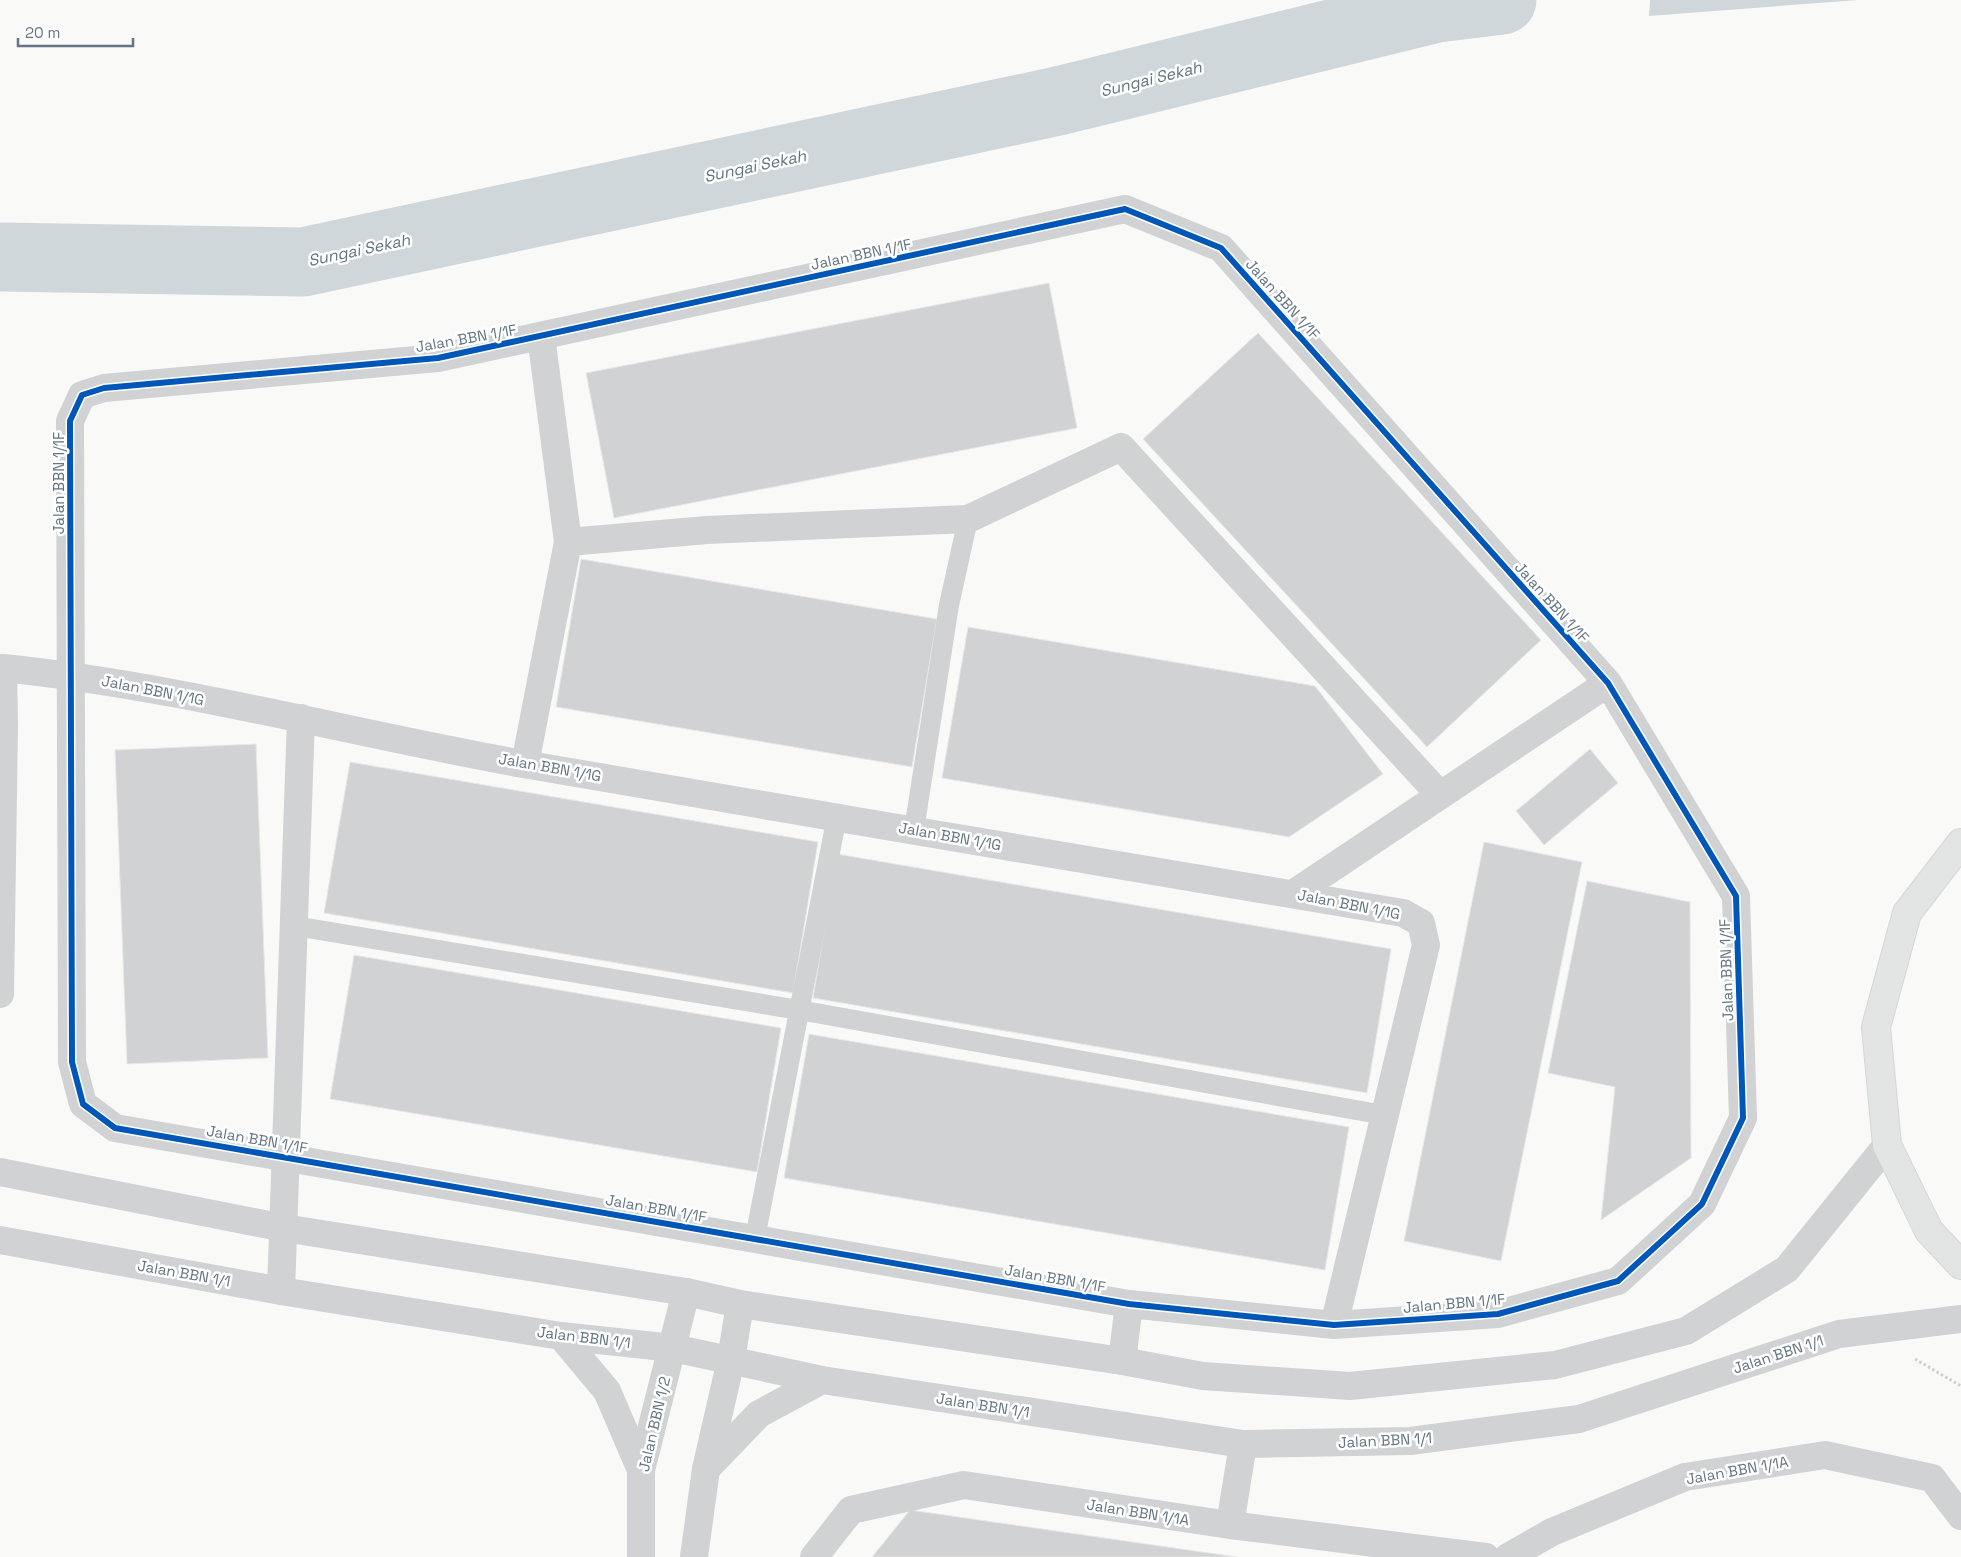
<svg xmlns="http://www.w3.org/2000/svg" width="1961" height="1557" font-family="'Space Grotesk',sans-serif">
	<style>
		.water { fill: #cfd7da }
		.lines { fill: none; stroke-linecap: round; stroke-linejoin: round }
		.river { stroke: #cfd7da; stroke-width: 69 }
		.building { fill: #d1d2d3; stroke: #e8e8e8 }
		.secondary-casing { stroke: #d5d7d7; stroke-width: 30 }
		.path { stroke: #cecfcf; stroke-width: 3; stroke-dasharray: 2.5 2.5; stroke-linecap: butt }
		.service { stroke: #d0d2d3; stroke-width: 20 }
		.minor { stroke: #d0d2d3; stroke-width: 28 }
		.tertiary { stroke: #d0d2d3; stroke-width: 28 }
		.secondary { stroke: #e3e4e4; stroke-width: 28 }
		.cycleway-casing { stroke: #fff; stroke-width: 9 }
		.cycleway { stroke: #0057b8; stroke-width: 6 }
		.labels { text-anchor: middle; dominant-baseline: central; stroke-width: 5; stroke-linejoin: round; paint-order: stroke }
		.street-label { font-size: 15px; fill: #647683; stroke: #fff }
		.water-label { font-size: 16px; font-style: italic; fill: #5f767c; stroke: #fff }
	</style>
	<rect width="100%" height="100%" fill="#f9f9f8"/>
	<path class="water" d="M1650 0H1858L1649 16Z"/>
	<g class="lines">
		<path class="river" d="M0 257 303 262 1058 101 1437 8 1502 0"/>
	</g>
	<path class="building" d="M1049 283 1077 428 614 518 586 373Z
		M1258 333 1541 640 1427 747 1143 439Z
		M581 559 937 619 912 767 556 707Z
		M968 627 1315 686 1383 774 1289 837 942 778Z
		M256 744 268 1058 127 1064 115 750Z
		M1590 749 1618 783 1544 845 1516 811Z
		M350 762 818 842 793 993 324 913Z
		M1484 842 1582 862 1501 1261 1404 1241Z
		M837 854 1391 949 1367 1093 813 998Z
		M1587 881 1690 902 1691 1158 1601 1220 1615 1087 1548 1073Z
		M354 955 781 1028 757 1172 330 1099Z
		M809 1034 1349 1127 1325 1270 784 1178Z
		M910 1510 1237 1557H872Z"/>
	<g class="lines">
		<defs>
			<path id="secondary" d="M1961 843 1907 913 1876 1027 1887 1145 1929 1231 1961 1265"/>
		</defs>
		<use href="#secondary" class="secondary-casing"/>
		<path class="path" d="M1915 1359 1961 1386"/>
		<path class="service" d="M914 830 949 605 968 519
			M295 926 799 1010 1384 1115
			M755 1238 837 816"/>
		<path class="minor" d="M1125 209 1221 248 1608 683 1736 896 1743 1118 1702 1204 1618 1281 1498 1314 1334 1325 1129 1304 115 1128 83 1104 72 1062 70 421 82 395 104 388 438 358Z
			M568 542 707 530 968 519 1121 447 1440 795
			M3 668C180 686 354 734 529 765 820 816 1112 863 1403 913L1421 923 1426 945 1334 1325
			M525 764 568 542 541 336
			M1293 894 1608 683
			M0 994 4 725 3 668
			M281 1291 301 718
			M1122 1361 1129 1304
			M1230 1525 1243 1444
			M641 1557V1470L686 1292
			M694 1557 706 1469 731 1360 740 1304
			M814 1557 851 1510 964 1485 1230 1525 1486 1557
			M1508 1557 1552 1532 1685 1477 1825 1455 1932 1478 1961 1516"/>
		<path class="tertiary" d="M0 1172 284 1228 686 1292 740 1304 1122 1361 1203 1376 1350 1386 1555 1365 1686 1331 1787 1269 1887 1145
			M0 1240 281 1291 561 1336 673 1348 822 1380 1243 1444 1410 1441 1579 1419 1839 1334 1961 1319
			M561 1336 607 1391 641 1470
			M706 1469 759 1414 822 1380"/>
		<use href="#secondary" class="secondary"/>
		<defs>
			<path id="cycleway" d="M1125 209 1221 248 1608 683 1736 896 1743 1118 1702 1204 1618 1281 1498 1314 1334 1325 1129 1304 115 1128 83 1104 72 1062 70 421 82 395 104 388 438 358Z"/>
		</defs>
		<use href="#cycleway" class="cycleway-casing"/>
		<use href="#cycleway" class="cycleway"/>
	</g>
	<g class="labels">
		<g class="street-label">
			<text transform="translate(861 254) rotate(-12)">Jalan BBN 1/1F</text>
			<text transform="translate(1283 299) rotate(48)">Jalan BBN 1/1F</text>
			<text transform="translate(466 338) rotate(-10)">Jalan BBN 1/1F</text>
			<text transform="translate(58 483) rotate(-90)">Jalan BBN 1/1F</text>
			<text transform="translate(1552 602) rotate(48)">Jalan BBN 1/1F</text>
			<text transform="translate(153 690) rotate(11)">Jalan BBN 1/1G</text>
			<text transform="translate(550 767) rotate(10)">Jalan BBN 1/1G</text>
			<text transform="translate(950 836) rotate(10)">Jalan BBN 1/1G</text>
			<text transform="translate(1349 904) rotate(11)">Jalan BBN 1/1G</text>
			<text transform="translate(1726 970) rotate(-92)">Jalan BBN 1/1F</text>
			<text transform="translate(257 1139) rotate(10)">Jalan BBN 1/1F</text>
			<text transform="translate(656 1208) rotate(10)">Jalan BBN 1/1F</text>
			<text transform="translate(184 1273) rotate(10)">Jalan BBN 1/1</text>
			<text transform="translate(1055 1278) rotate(10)">Jalan BBN 1/1F</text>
			<text transform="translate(1454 1303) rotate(-5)">Jalan BBN 1/1F</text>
			<text transform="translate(584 1337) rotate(7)">Jalan BBN 1/1</text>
			<text transform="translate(1778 1354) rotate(-18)">Jalan BBN 1/1</text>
			<text transform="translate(983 1405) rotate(9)">Jalan BBN 1/1</text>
			<text transform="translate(654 1424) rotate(-77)">Jalan BBN 1/2</text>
			<text transform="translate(1385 1440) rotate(-3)">Jalan BBN 1/1</text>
			<text transform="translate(1737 1470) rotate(-10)">Jalan BBN 1/1A</text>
			<text transform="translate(1138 1512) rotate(9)">Jalan BBN 1/1A</text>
		</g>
		<g class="water-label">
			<text transform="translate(1151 79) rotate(-14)">Sungai Sekah</text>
			<text transform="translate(755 166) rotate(-12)">Sungai Sekah</text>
			<text transform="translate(359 250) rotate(-12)">Sungai Sekah</text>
		</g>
	</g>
	<path d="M18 38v8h115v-8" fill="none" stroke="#647683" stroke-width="2.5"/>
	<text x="25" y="38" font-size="15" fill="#647683" stroke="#ffffff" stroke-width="4" paint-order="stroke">20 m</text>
</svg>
